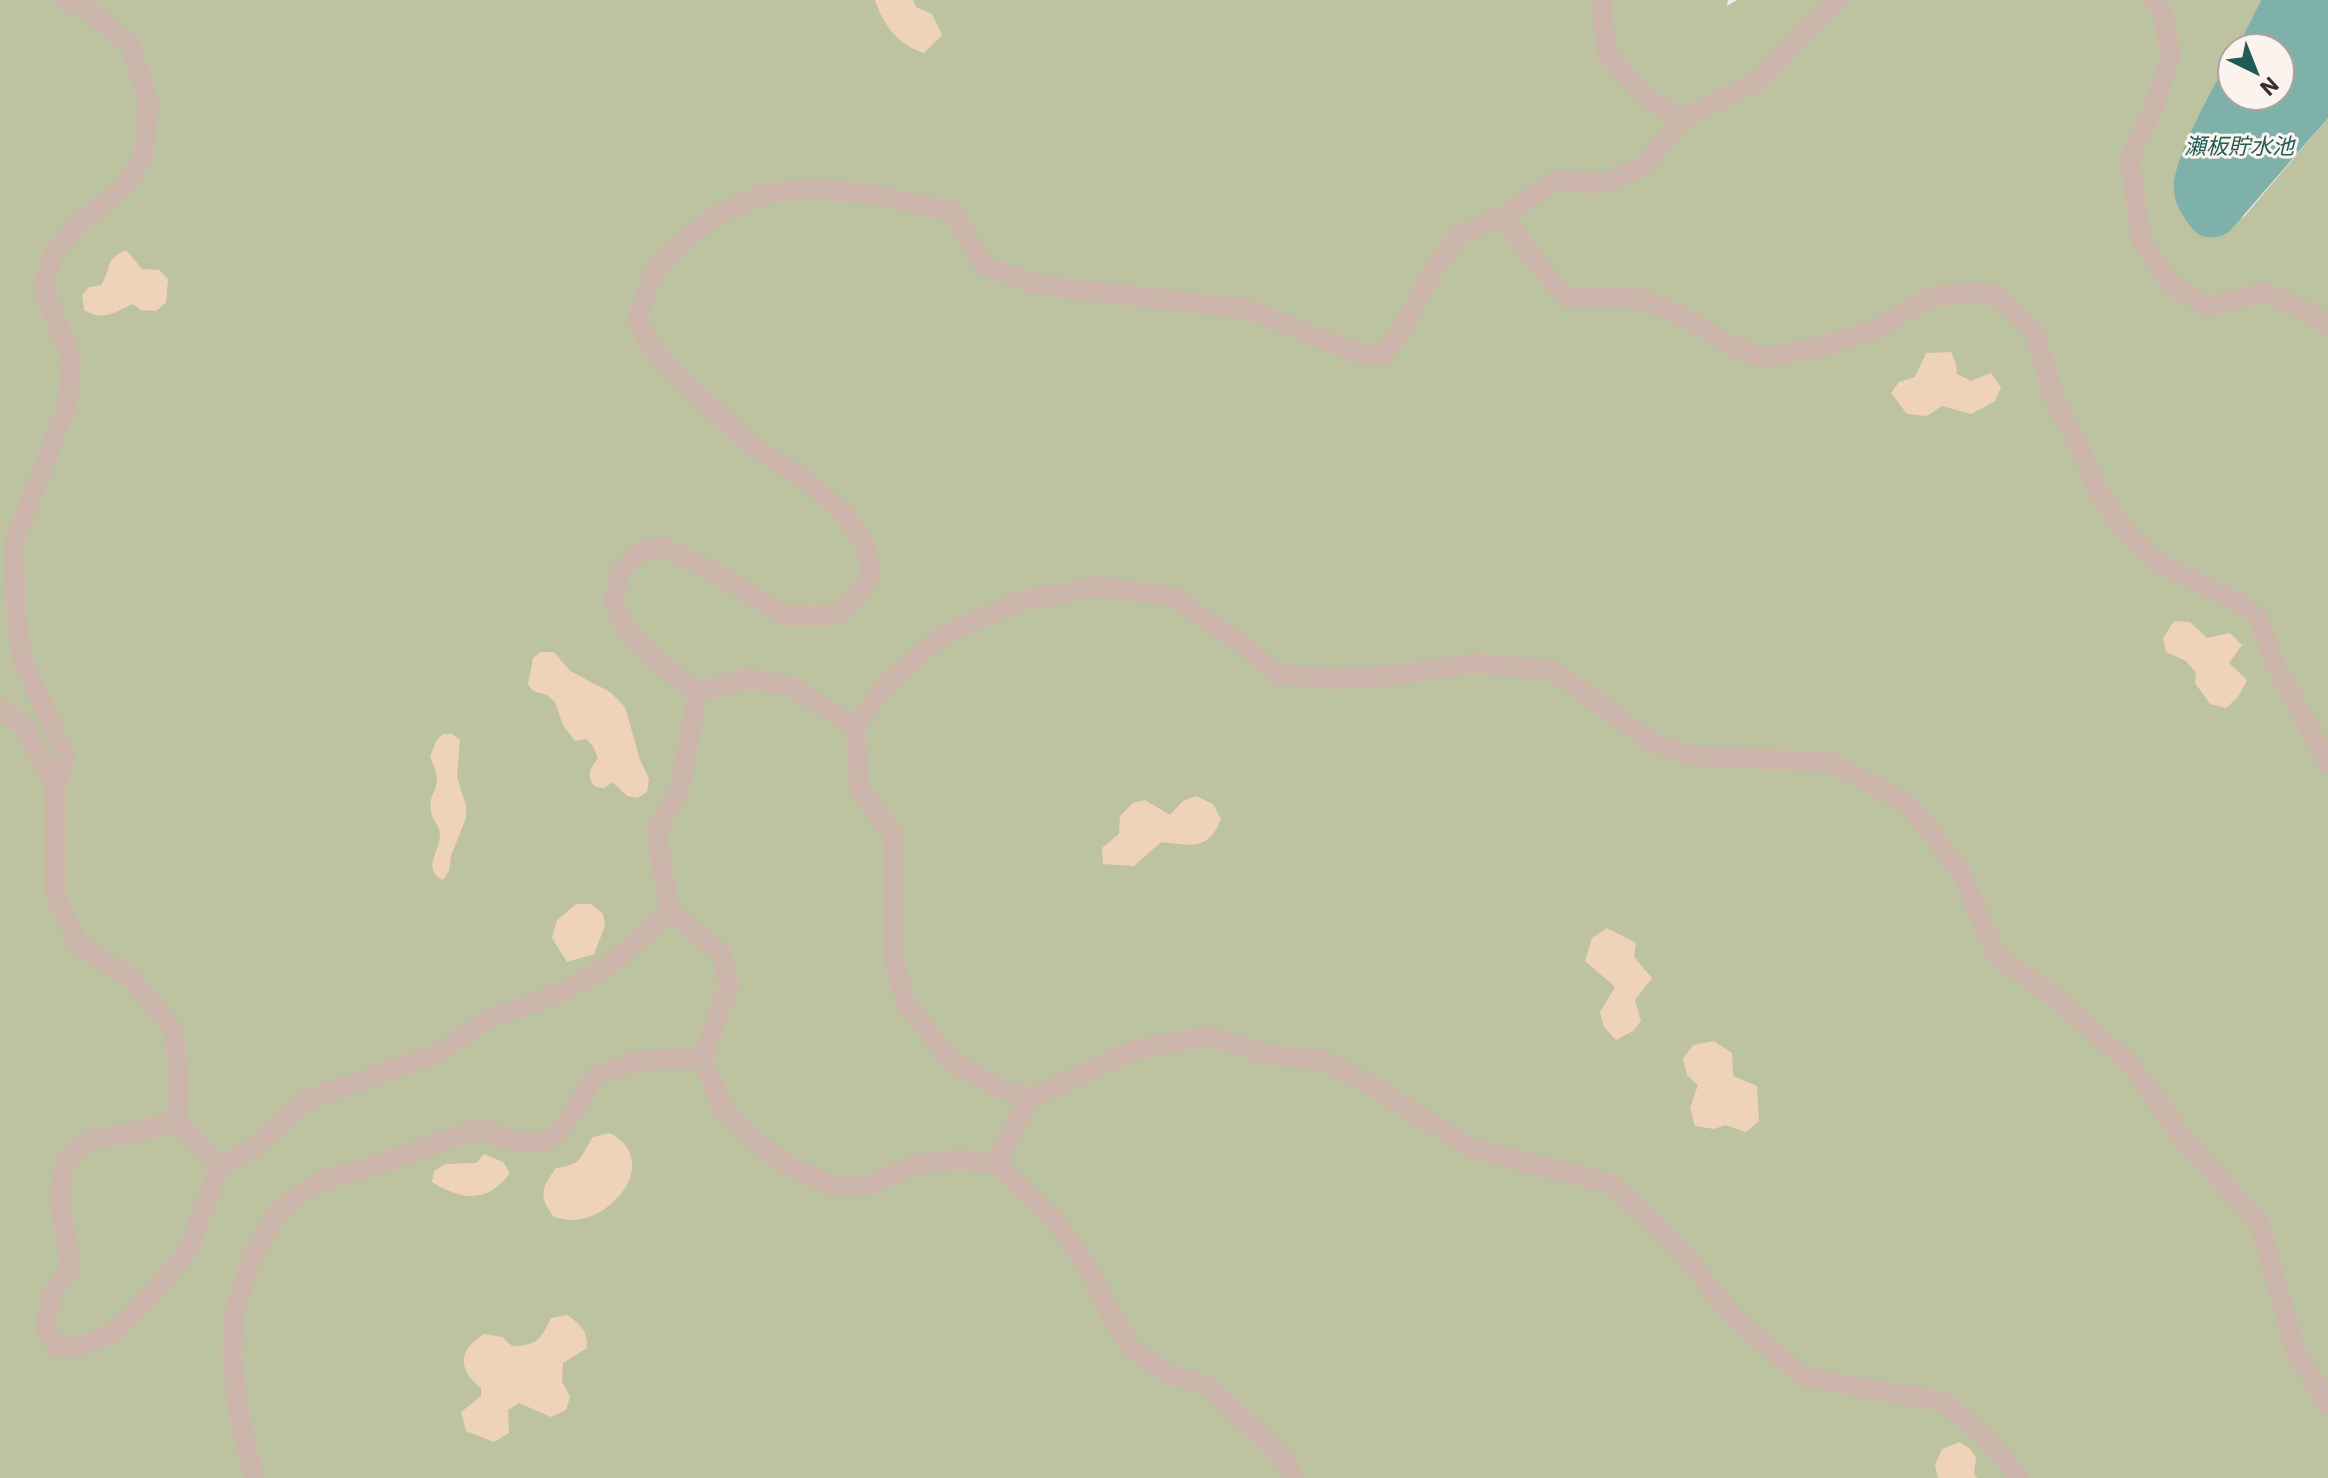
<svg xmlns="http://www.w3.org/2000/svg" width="2328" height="1478" font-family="'IBM Plex Sans','Noto Sans JP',sans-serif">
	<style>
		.green { fill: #bdc3a0 }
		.sand { fill: #eed3b8 }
		.water { fill: #7fb1ab }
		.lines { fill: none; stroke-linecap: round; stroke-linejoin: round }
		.lane { stroke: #ccb6ac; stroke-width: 20 }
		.labels { text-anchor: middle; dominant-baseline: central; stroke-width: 6; stroke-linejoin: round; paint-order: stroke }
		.water-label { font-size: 22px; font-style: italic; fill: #205c57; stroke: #fbf3ee }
	</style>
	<rect width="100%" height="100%" fill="#f3e8e1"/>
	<path class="green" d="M0 0H1728L1727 6 1737 0H2261L2237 48H2232V55L2225 66 2243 218 2328 118V1478H0Z"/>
	<path class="sand" d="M875 0H913L916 7 932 14 942 35 924 53C897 44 884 26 875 0Z
		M126 250 142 269 159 270 168 279 166 303 156 311 141 310 133 304C114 312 104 322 84 310L82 295 89 287 101 285C112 269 104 259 126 250Z
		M1951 352 1956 364 1957 374 1971 381 1991 373 2001 387 1995 401 1971 414 1942 406 1927 416 1907 414 1891 393 1899 382 1915 377 1926 353Z
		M2174 621 2190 622 2207 638 2230 633 2242 645 2229 663 2247 680 2238 697 2226 708 2210 704 2195 683 2196 673 2186 661 2166 652 2163 638Z
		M541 652H554L570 671 610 692 625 707 640 760 649 779 647 792 637 798 627 796 613 782 604 788 594 786C586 774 590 769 598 758L593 746 586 739 575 741 563 725 555 702 547 695 533 691 528 684 533 658Z
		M443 734H452L460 740 457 777 466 806V818L451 856 449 871 443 880C421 870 440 851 440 835 440 826 433 821 431 812 427 787 447 792 430 757L436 741Z
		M1196 796 1213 804 1221 819C1208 852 1190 845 1161 842L1134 866 1103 864 1102 848 1119 834 1120 816 1133 803 1145 800 1170 815 1183 801Z
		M576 904H591L603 914 605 926 594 954 567 962 552 938 557 920Z
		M1607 928 1636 943 1634 957 1652 978 1635 1000 1641 1021 1633 1031 1616 1040 1604 1027 1600 1012 1615 987 1585 961 1592 938Z
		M1714 1041 1732 1053 1733 1076 1757 1086 1759 1121 1746 1132 1725 1125 1714 1129 1695 1126 1690 1108 1698 1085 1687 1075 1683 1059 1693 1045Z
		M610 1133C660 1160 616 1218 573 1220 567 1220 560 1218 554 1217 538 1196 541 1189 556 1168 585 1164 579 1157 593 1137Z
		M484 1154 503 1162 510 1173C488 1204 461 1200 432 1182L434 1171 446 1164 476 1163Z
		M567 1315C580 1324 588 1331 587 1348L563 1363 562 1381 570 1397 566 1410 551 1417 519 1403 508 1410 509 1433 494 1442 466 1431 461 1412 481 1396V1388C457 1368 458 1351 484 1334L502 1337 512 1346C537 1346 541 1339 551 1318Z
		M1960 1442 1970 1449 1976 1457 1974 1474 1977 1478H1938L1935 1465 1942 1449Z"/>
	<path class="water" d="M2261 0H2328V118L2229 232C2215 240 2200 240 2191 227 2182 215 2173 202 2174 187 2174 156 2215 83 2232 55V96H2280V48H2237Z"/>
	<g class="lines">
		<path class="lane" d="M1601 0 1607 54 1644 96 1682 119
			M1839 0 1810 26 1759 81 1682 119 1644 166 1603 184 1556 180 1503 216 1536 262 1567 298H1639L1680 315 1731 345 1763 358 1827 345 1876 329 1931 297 1969 292 1998 296 2035 332 2055 402 2077 442 2098 491 2124 530 2157 562 2238 602 2257 615 2276 666 2328 763
			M2153 0 2162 11 2171 57 2152 110 2130 159 2141 240 2170 283 2207 307 2265 292 2311 313 2328 325
			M698 692 661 665 628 632 613 602 621 570 641 551 663 547 709 569 784 615 821 616 840 613 860 592 871 574 865 543 843 513 805 479 751 445 671 370 648 342 637 318 656 269 681 243 720 213 768 193 812 189 873 194 953 212 984 266 1039 285 1247 309 1360 354 1382 355 1397 337 1434 270 1459 235 1503 216
			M0 709 24 726 55 786 66 757 22 658 16 613 14 543 67 405 72 361 43 286 54 253 76 226 125 187 143 157 149 103 130 44 84 7 65 0
			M855 726 790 686 749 678 698 692 680 788 656 833 670 911 722 953 729 987 702 1058 724 1110 756 1142 791 1167 833 1186 869 1185 917 1164 961 1159 996 1164
			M55 786V895L79 945 132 979 174 1030 179 1081 177 1121 219 1166 252 1149 305 1101 438 1053 487 1020 567 990 611 964 670 911
			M1029 1098 996 1164 1055 1221 1085 1262 1112 1317 1132 1349 1165 1372 1209 1387 1284 1458 1293 1478
			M177 1121 127 1134 91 1139 66 1159 59 1197 71 1266 51 1296 45 1328 57 1348H76L115 1332 158 1288 189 1249 219 1166
			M254 1478 237 1405 232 1356 234 1313 252 1257 278 1211 320 1181 368 1168 480 1128C554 1161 559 1138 593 1077L636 1061 702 1058
			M2019 1478 1989 1441 1944 1402 1804 1377 1734 1318 1687 1257 1646 1215 1608 1183 1473 1149 1360 1079 1325 1061 1264 1054 1210 1036 1138 1049 1029 1098 999 1088 951 1061 906 1004 894 961V838L859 787 855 726 888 683 940 637 1017 602 1100 586 1173 597 1243 645 1279 675 1332 679 1390 676 1474 663 1552 670 1652 742 1693 756 1830 762 1909 805 1961 872 1996 955 2060 1001 2134 1068 2181 1136 2259 1223 2297 1355 2328 1404"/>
	</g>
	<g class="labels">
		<g class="water-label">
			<text x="2239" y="145">瀬板貯水池</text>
		</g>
	</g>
	<g transform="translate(2256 72) rotate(137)"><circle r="38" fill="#fbf3ee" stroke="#aea4a0" stroke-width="2"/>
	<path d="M0-6L14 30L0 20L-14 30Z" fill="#205c57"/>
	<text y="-12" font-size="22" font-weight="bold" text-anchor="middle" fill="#3a2d2b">N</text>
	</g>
</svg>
